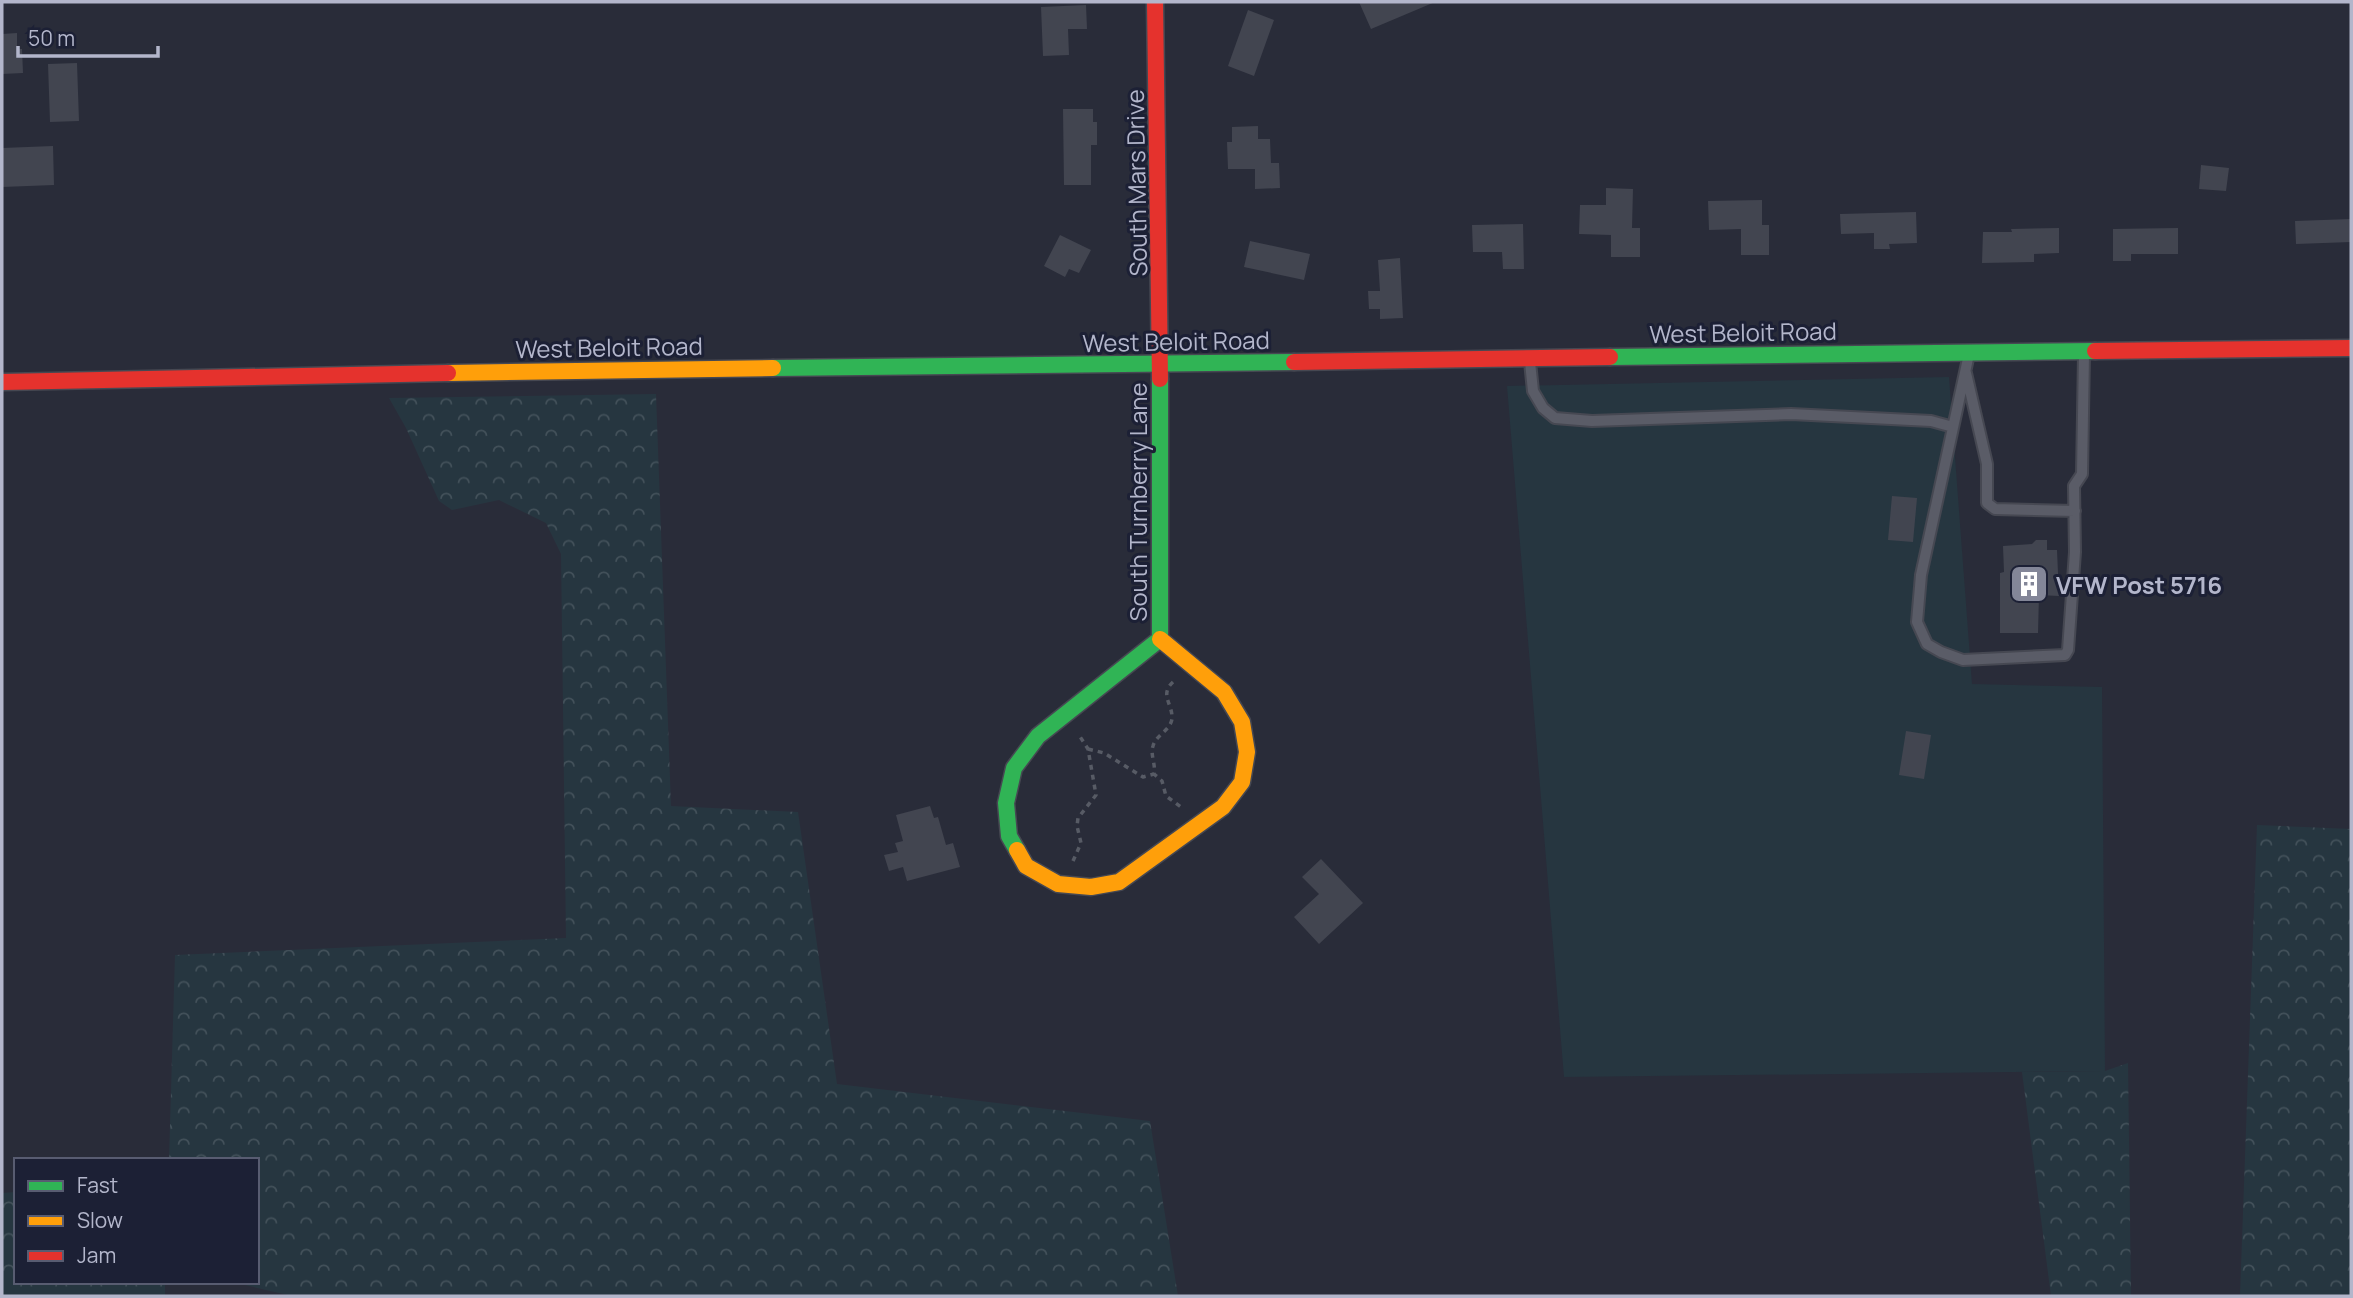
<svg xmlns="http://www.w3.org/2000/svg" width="2353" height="1298" font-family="Manrope,sans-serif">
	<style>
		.green { fill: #263640 }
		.forest { fill: url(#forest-crowns) }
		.building { fill: #424550 }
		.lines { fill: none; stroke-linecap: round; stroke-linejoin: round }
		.lane-casing { stroke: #464852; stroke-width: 14 }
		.fast-casing { stroke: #464852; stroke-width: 19 }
		.slow-casing { stroke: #464852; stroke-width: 19 }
		.jam-casing { stroke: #464852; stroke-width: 19 }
		.path { stroke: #575b65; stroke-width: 3.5; stroke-dasharray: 5 5; stroke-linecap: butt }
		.lane { stroke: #5a5c67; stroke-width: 10 }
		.fast { stroke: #30b455; stroke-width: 16 }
		.slow { stroke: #ff9f0a; stroke-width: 16 }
		.jam { stroke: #e5322d; stroke-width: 16 }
		.labels { text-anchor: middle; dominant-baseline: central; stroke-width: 6; stroke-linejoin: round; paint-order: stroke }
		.street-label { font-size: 24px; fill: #b3b6cb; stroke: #1c2035 }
		.poi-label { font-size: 24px; font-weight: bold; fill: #b3b6cb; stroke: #1c2035; text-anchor: start }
	</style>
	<defs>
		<pattern id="forest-crowns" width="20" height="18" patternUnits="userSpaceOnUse" patternTransform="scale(1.75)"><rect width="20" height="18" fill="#263640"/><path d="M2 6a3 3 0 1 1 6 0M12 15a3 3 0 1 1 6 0" fill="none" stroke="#43515a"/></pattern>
	</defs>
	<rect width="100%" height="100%" fill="#292c39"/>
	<path class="green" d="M1949 377 1972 684 2102 687 2105 1071 1564 1077 1507 386Z"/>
	<path class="forest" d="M656 394 671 806 798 812 837 1084 1150 1121 1178 1296H292L232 1282H257V1160H169L175 955 566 938 561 554 546 523 499 500 452 510 439 501 406 428 389 398Z
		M2257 825 2351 829V1296H2240Z
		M2128 1063 2131 1296H2051L2022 1072 2105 1071Z
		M16 1192V1282H165V1296H2V1193Z"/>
	<path class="building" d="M1359 2H1435L1371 29Z
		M1086 5 1087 29H1068L1069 55 1043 56 1041 7Z
		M1248 10 1274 20 1254 76 1228 66Z
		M17 33V49H22L23 73 2 74V34Z
		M77 63 79 121 50 122 48 64Z
		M1063 109H1093V122H1097V145H1091V185H1064Z
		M1258 126V139H1270L1271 163H1279L1280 188 1255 189V169H1228L1227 142H1232V127Z
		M53 146 54 185 2 187V148Z
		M2201 165 2229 168 2226 191 2199 189Z
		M1606 188 1633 189 1632 228H1640V257H1611V235L1579 234 1580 205H1606Z
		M1762 200V225H1769V255H1741V229L1709 230 1708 201Z
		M1916 212 1917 243 1889 244 1890 249H1874V233L1841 234 1840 214Z
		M2351 219V242L2296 244 2295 221Z
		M1523 224 1524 269H1503L1502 252H1473L1472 225Z
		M2059 228V253L2034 254V262L1982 263 1983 232H2012L2011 229Z
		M2178 228V254H2131V261H2113V229Z
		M1060 235 1091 250 1079 273 1069 269 1065 277 1044 266Z
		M1250 241 1310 254 1304 280 1244 267Z
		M1400 258 1403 318 1380 319V309H1369L1368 291H1380L1378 260Z
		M1892 496 1917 498 1913 542 1888 540Z
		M2036 540H2047V550H2057L2059 596 2039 595 2038 633H2000V573L2004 572 2003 546 2032 544Z
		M1906 731 1931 735 1924 779 1899 775Z
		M930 806 934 818 938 817 946 845 953 843 960 867 907 881 903 867 889 871 884 855 898 852 895 843 903 841 896 815Z
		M1321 859 1363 903 1319 944 1294 917 1319 894 1302 877Z"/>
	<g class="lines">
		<defs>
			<path id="lane" d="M1969 354 1921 575 1917 622 1927 644 1941 652 1963 660 2065 655 2068 650 2075 552 2074 486 2082 474 2084 354
				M1530 362 1533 391 1543 408 1555 418 1592 421 1791 414 1931 421 1953 427
				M1966 373 1987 464V503L1995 509 2075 511"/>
			<path id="fast" d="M1610 357 2095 351
				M773 368 1294 362
				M1160 379V639
				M1017 850 1009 836 1006 803 1014 768 1038 736 1160 639"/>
			<path id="slow" d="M448 373 773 368
				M1017 850 1026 866 1058 884 1091 887 1119 882 1223 807 1242 782 1247 752 1242 722 1224 692 1160 639"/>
			<path id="jam" d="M1155 2 1160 379
				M2095 351 2351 348
				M1294 362 1610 357
				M2 382 448 373"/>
		</defs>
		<use href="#lane" class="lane-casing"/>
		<use href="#fast" class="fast-casing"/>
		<use href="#slow" class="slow-casing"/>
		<use href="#jam" class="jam-casing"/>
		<path class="path" d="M1173 682C1159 695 1173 704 1172 719 1170 731 1156 735 1153 746 1150 755 1156 764 1154 774L1162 781 1166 796 1181 807
			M1088 749 1104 753 1143 777 1154 774
			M1073 861 1081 843 1077 826 1078 818 1096 795 1088 749 1079 735"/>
		<use href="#lane" class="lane"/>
		<use href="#fast" class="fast"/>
		<use href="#slow" class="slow"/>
		<use href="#jam" class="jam"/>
	</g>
	<defs>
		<symbol id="building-square" viewBox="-11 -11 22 22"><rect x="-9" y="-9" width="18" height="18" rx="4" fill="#838698" stroke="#1c2035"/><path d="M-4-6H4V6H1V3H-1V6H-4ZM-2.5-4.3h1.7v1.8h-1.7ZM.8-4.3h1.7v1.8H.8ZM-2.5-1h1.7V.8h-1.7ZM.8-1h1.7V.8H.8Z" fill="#fff"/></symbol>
	</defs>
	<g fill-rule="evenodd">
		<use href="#building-square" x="2007" y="562" width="44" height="44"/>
	</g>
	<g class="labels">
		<g class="street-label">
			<text transform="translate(1136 183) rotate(-91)">South Mars Drive</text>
			<text transform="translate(1743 332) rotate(-1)">West Beloit Road</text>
			<text transform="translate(1176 341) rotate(-1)">West Beloit Road</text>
			<text transform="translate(609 347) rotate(-1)">West Beloit Road</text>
			<text transform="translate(1137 502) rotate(-90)">South Turnberry Lane</text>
		</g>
		<g class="poi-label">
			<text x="2056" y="584">VFW Post 5716</text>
		</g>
	</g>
	<rect width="2353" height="1298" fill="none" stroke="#b3b6cb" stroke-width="7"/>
	<rect x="14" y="1158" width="245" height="126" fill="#1c2035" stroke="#585c71" stroke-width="2"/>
	<rect x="28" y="1181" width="35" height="10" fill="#30b455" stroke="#585c71" stroke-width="2"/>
	<text x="77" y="1193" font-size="21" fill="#b3b6cb">Fast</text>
	<rect x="28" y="1216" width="35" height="10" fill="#ff9f0a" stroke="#585c71" stroke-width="2"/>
	<text x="77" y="1228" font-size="21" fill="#b3b6cb">Slow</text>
	<rect x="28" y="1251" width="35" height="10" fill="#e5322d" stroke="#585c71" stroke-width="2"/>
	<text x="77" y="1263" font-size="21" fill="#b3b6cb">Jam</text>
	<path d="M18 46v10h140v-10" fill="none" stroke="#b3b6cb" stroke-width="3.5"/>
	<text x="28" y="46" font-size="21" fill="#b3b6cb" stroke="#1c2035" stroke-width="5" paint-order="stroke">50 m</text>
</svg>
